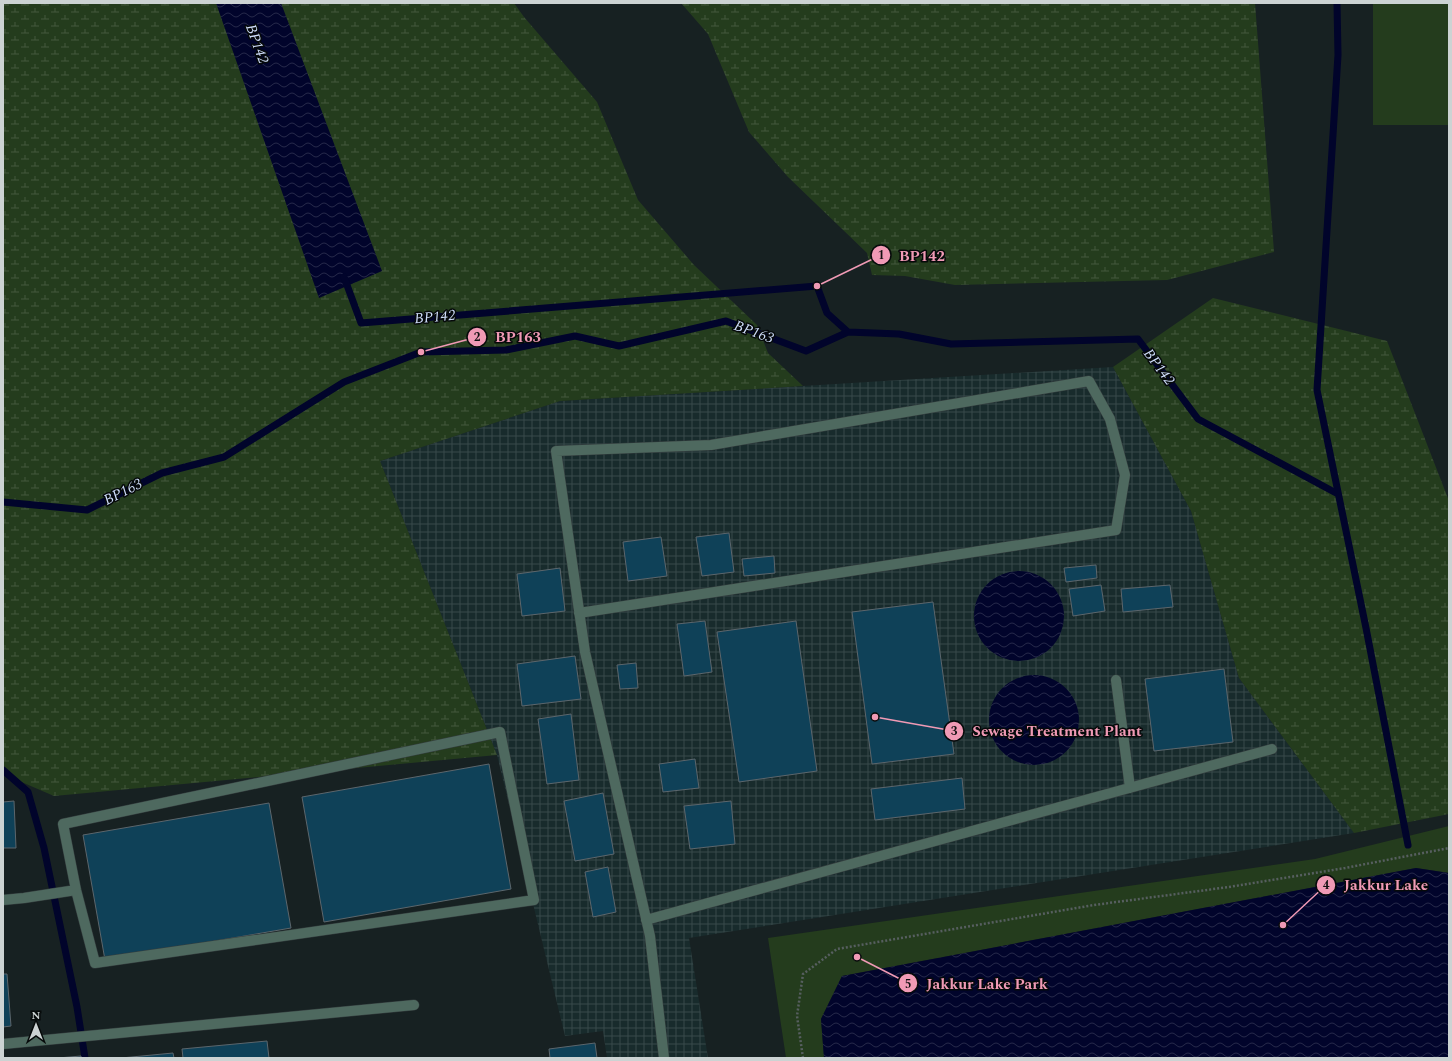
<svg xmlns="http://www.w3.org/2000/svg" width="1452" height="1061" font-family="Spectral,serif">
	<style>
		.industrial { fill: url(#industrial-grid) }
		.green { fill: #243c1d }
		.wetland { fill: url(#wetland-marsh) }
		.water { fill: url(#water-waves) }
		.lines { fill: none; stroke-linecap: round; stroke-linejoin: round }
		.stream { stroke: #01042b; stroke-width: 7 }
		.building { fill: #0f4158; stroke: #5c666c }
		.minor-casing { stroke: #343d3e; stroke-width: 11 }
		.path { stroke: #575f60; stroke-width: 2.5; stroke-dasharray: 2 2; stroke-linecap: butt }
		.minor { stroke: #4e695f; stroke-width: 10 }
		.labels { text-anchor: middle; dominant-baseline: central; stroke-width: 3; stroke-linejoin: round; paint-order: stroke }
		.water-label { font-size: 15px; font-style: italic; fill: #cedcfa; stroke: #060a0a }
		.leader { fill: none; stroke: #f09ab5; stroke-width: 1.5 }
		.callout-dot { fill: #f09ab5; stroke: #060a0a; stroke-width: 1.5 }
		.mark-label { font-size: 12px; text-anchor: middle; font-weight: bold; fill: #111 }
		.callout-label { font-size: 15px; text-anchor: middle; font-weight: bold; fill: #f09ab5; stroke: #060a0a; stroke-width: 3; stroke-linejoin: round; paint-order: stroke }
	</style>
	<defs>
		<pattern id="industrial-grid" width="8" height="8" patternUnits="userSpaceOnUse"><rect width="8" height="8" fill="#182b2c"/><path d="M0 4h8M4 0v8" fill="none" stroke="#38494a"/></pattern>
		<pattern id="wetland-marsh" width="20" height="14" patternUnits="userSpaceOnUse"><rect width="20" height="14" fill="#243c1d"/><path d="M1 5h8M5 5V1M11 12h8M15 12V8" fill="none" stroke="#43573d"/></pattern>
		<pattern id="water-waves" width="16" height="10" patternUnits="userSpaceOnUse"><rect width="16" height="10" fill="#01042b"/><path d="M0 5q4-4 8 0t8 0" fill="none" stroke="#252849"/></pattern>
	</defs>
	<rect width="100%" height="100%" fill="#172122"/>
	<path class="industrial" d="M1113 367 1191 511 1239 678 1354 833 689 938 708 1058H607L603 1031 565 1036 497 755 380 461 560 401Z"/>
	<path class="green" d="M1373 3H1449V125H1373Z
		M1449 826V873L1416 868 842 976 821 1019 824 1058H786L768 938 1315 859Z"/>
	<path class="wetland" d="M3 3H514L524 17 597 102 638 200 694 265 757 325 768 353 803 386 560 401 380 461 497 755 54 796 3 774Z
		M681 3H1255L1274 252 1167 280 955 285 905 276 872 275 867 253 788 177 749 132 708 34Z
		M1213 298 1387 341 1449 501V814L1354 833 1239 678 1191 511 1113 367Z"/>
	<path class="water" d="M216 3H281L382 271 319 298Z
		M974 616a45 45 0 1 1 90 0a45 45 0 1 1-90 0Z
		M989 720a45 45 0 1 1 90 0a45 45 0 1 1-90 0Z
		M1416 868 1449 873V1058H824L821 1019 842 976Z"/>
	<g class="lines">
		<path class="stream" d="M1337 3 1338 55 1317 390 1366 628 1408 845
			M344 277 361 323 817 286 827 313 848 332 899 334 951 344 1138 339 1198 419 1338 494
			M3 502 87 510 162 473 224 457 344 382 421 352 506 350 575 336 619 346 726 321 806 351 848 332
			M3 770 28 792 44 848 77 1007 85 1058"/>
	</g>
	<path class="building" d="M729 533 734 572 702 576 696 537Z
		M661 537 667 576 628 581 623 542Z
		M774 556 775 573 744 576 742 559Z
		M1096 565 1097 578 1066 582 1064 568Z
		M560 568 565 611 522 616 517 574Z
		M1101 585 1105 611 1073 616 1069 589Z
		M1170 585 1173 607 1123 612 1121 589Z
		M933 602 954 754 872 764 852 612Z
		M705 621 712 672 684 676 677 624Z
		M796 621 817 771 739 782 717 632Z
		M575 656 581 699 522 706 517 664Z
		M636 663 638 688 620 689 617 665Z
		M1224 669 1233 742 1154 751 1145 679Z
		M571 714 579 780 547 784 538 719Z
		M695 759 699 788 663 792 659 764Z
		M489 764 511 889 324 922 302 797Z
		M962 778 965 809 875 820 871 789Z
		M603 793 614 854 575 861 564 801Z
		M14 801 16 848H3V802Z
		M731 801 735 844 690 849 684 806Z
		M269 803 291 928 105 960 83 835Z
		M608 867 616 912 593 917 585 872Z
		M3 974H7L11 1026 3 1027Z
		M267 1041 269 1058H183L182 1049Z
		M595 1043 597 1058H550L549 1049Z
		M173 1053 174 1058H121Z
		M81 1056V1058H58Z"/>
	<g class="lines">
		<defs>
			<path id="minor" d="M579 613 1116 530 1125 475 1110 419 1089 381 711 445 556 451 585 652 650 936 664 1058
				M1116 680 1130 788
				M500 732 534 900 95 963 76 890 63 824Z
				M3 900 24 898 76 890
				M646 920 1272 749
				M3 1044 414 1005"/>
		</defs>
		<use href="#minor" class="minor-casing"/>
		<path class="path" d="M803 1058 797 1016 803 974 837 949 1094 905 1229 887 1345 868 1449 848"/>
		<use href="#minor" class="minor"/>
	</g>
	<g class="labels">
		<g class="water-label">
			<text transform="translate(257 44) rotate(70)">BP142</text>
			<text transform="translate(435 317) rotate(-5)">BP142</text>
			<text transform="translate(754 332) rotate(20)">BP163</text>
			<text transform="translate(1159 367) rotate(53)">BP142</text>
			<text transform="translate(123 492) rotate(-27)">BP163</text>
		</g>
	</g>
	<path class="leader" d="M817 286L881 255M421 352L477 337M875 717L954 731M1283 925L1326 885M857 957L908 983"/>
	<g class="callout-dot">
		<circle cx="817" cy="286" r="4"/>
		<circle cx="421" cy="352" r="4"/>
		<circle cx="875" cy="717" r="4"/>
		<circle cx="1283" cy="925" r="4"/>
		<circle cx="857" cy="957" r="4"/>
		<circle cx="881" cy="255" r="10"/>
		<circle cx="477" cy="337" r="10"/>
		<circle cx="954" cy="731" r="10"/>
		<circle cx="1326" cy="885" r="10"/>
		<circle cx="908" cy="983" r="10"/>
	</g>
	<g class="mark-label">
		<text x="881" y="259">1</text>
		<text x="477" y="341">2</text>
		<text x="954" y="735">3</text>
		<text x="1326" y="889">4</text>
		<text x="908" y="988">5</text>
	</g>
	<g class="callout-label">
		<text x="922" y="261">BP142</text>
		<text x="518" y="342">BP163</text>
		<text x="1057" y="736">Sewage Treatment Plant</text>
		<text x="1386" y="890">Jakkur Lake</text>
		<text x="987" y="989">Jakkur Lake Park</text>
	</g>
	<rect width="1452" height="1061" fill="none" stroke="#ccd3d3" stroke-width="8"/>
	<g transform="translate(36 1025)" stroke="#060a0a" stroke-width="3" paint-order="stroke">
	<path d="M0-3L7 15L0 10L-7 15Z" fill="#ccd3d3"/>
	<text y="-6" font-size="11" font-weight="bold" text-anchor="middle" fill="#ccd3d3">N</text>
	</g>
</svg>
